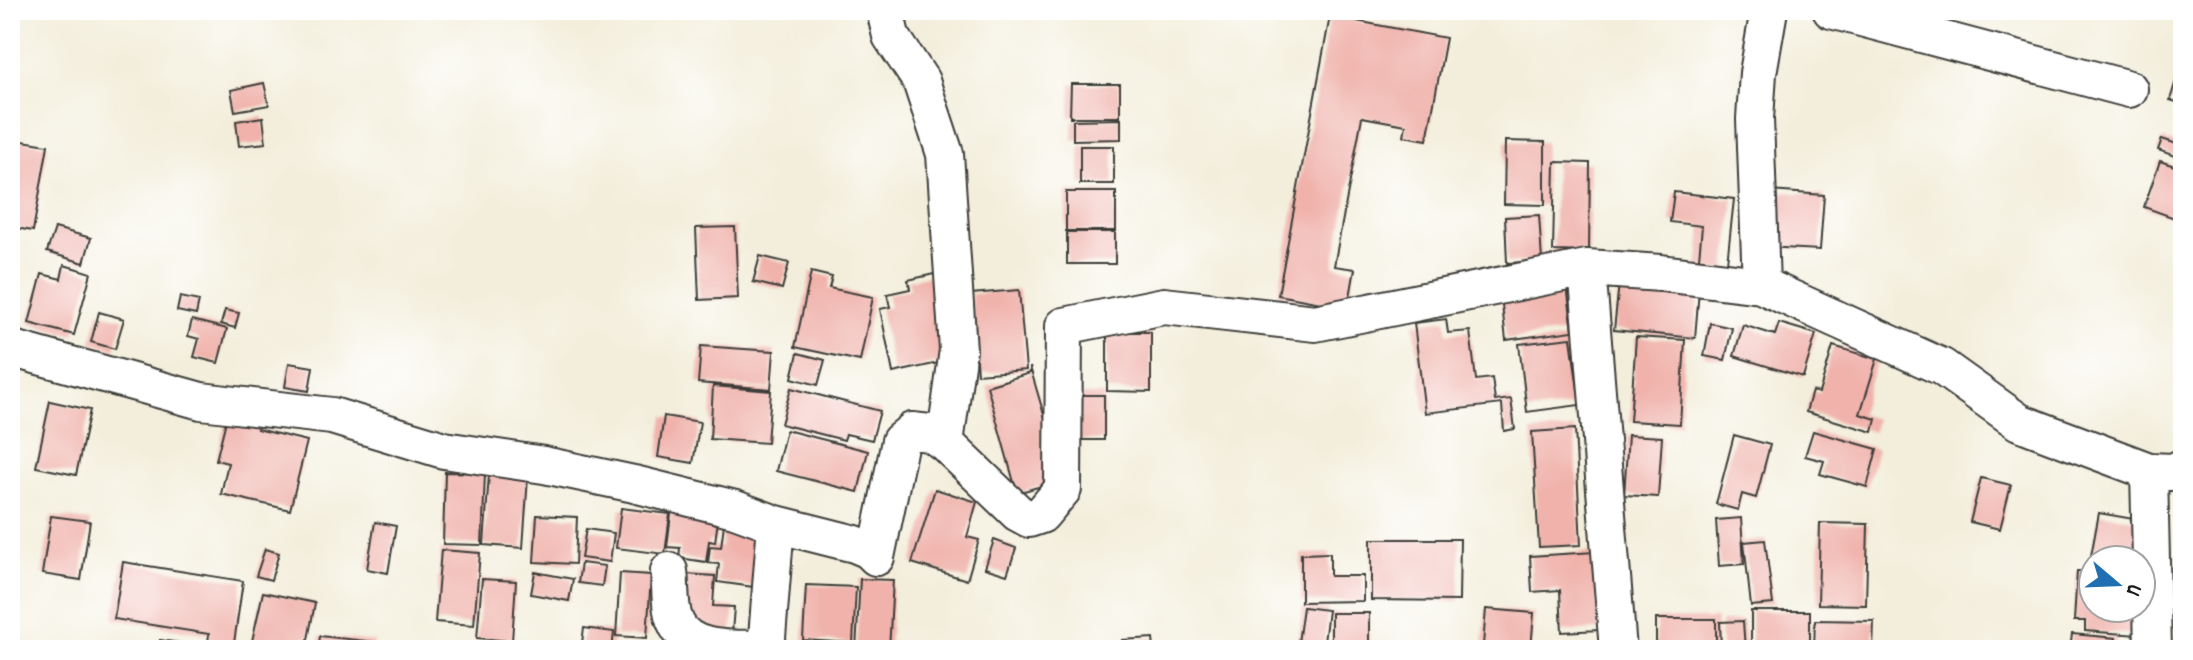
<svg xmlns="http://www.w3.org/2000/svg" width="2193" height="660" font-family="Dekko,sans-serif">
	<style>
		.building { fill: #f0b2ab }
		.lines { fill: none; stroke-linecap: round; stroke-linejoin: round }
		.minor-casing { stroke: #3c3c39; stroke-width: 40 }
		.minor { stroke: #fff; stroke-width: 36 }
	</style>
	<rect width="100%" height="100%" fill="#fff"/>
	<filter id="ink" filterUnits="userSpaceOnUse"><feTurbulence type="fractalNoise" baseFrequency=".0125" numOctaves="2"/><feDisplacementMap in="SourceGraphic" scale="16" xChannelSelector="R" yChannelSelector="G"/><feConvolveMatrix kernelMatrix="1 2 1 2 8 2 1 2 1" color-interpolation-filters="sRGB"/></filter>
	<filter id="wash" filterUnits="userSpaceOnUse"><feTurbulence type="fractalNoise" baseFrequency=".006" numOctaves="4" result="noise"/><feDisplacementMap in="SourceGraphic" scale="32" xChannelSelector="R" yChannelSelector="G"/><feGaussianBlur stdDeviation="1.8" result="paint"/><feColorMatrix in="noise" values="0 0 0 0 0 0 0 0 0 0 0 0 0 0 0 0 0 1.4 0 .05"/><feComposite in="paint" operator="in"/></filter>
	<g filter="url(#wash)">
		<rect width="100%" height="100%" fill="#f3eedb"/>
		<g id="blocks">
			<path class="building" d="M1330 16 1446 38 1427 140 1404 136 1406 125 1362 117 1334 266 1355 269 1348 308 1278 295Z
				M2182 61H2183V104L2170 100Z
				M264 83 269 105 235 111 231 90Z
				M1071 84H1120V117H1070Z
				M263 117 266 143 239 146 236 121Z
				M1121 119V139L1073 140V120Z
				M10 139 48 145 33 231 10 227Z
				M2162 139 2183 146V159L2158 150Z
				M1505 141 1545 142V205L1504 204Z
				M1080 146H1114V184H1080Z
				M2160 161 2183 169V212L2180 220 2144 207Z
				M1555 162 1590 163 1589 252 1553 251Z
				M1770 191 1824 195 1820 250 1766 247Z
				M1066 192H1116V231H1066Z
				M1674 192 1734 199 1726 272 1698 269 1702 226 1670 222Z
				M1539 215 1542 261 1507 263 1505 217Z
				M735 227 738 298 699 300 696 228Z
				M55 228 91 238 84 263 47 252Z
				M1067 232H1115V264H1067Z
				M760 256 789 263 782 289 753 282Z
				M64 265 91 273 74 335 29 323 42 274 61 279Z
				M811 272 832 277 829 288 873 297 860 361 795 347Z
				M934 274 952 360 893 373 880 309 890 307 887 294 910 289 908 280Z
				M1619 283 1699 290 1695 338 1614 330Z
				M1567 286 1573 331 1506 340 1501 296Z
				M1019 290 1026 370 977 374 971 294Z
				M180 297 199 301 196 315 177 311Z
				M225 310 239 313 235 328 221 324Z
				M99 312 124 319 115 349 91 342Z
				M1446 319 1448 333 1470 331 1476 380 1492 378 1495 401 1511 399 1515 429 1504 431 1502 404 1425 413 1414 323Z
				M192 320 227 329 218 363 194 357 199 339 188 336Z
				M1710 323 1732 328 1725 360 1704 356Z
				M1779 323 1816 334 1803 377 1734 356 1743 325 1775 335Z
				M1107 332H1151V392L1107 391Z
				M1636 337 1685 340 1680 424 1630 421Z
				M1571 338 1580 405 1527 412 1519 344Z
				M701 346 774 351 771 389 698 383Z
				M1833 346 1877 359 1860 414 1876 419 1873 432 1806 412 1812 391 1819 393Z
				M798 353 825 360 818 385 792 378Z
				M289 363 313 367 309 391 285 387Z
				M1030 367 1061 473 1043 478 1045 485 1017 493 987 386 1030 373Z
				M713 386 771 391 767 443 710 439Z
				M791 388 880 411 872 440 846 434 844 440 781 424Z
				M1079 395H1104V440H1078Z
				M50 401 90 410 76 475 36 467Z
				M228 413 260 420 257 429 307 441 290 510 221 494 228 463 216 460Z
				M664 416 700 422 693 463 658 457Z
				M1575 429 1581 545 1539 547 1532 432Z
				M786 430 868 451 858 492 776 471Z
				M1813 431 1877 449 1867 487 1820 474 1824 461 1805 456Z
				M1628 435 1662 437 1658 497 1624 495Z
				M1734 435 1770 445 1756 498 1742 494 1738 510 1716 504Z
				M445 472 485 473 482 545 443 544Z
				M489 474 528 477 523 548 484 545Z
				M1981 478 2011 485 2000 529 1970 522Z
				M935 489 977 502 967 537 979 540 967 580 912 563Z
				M672 506 686 508 685 515 718 520 715 542 709 541 706 562 679 558 680 548 667 547Z
				M621 508 670 514 665 554 616 548Z
				M2099 513 2145 521 2138 560H2113L2091 556Z
				M537 515 577 517 575 564 534 562Z
				M51 516 90 521 81 580 42 574Z
				M1741 518 1744 564 1719 566 1716 520Z
				M375 522 396 526 388 573 367 569Z
				M1820 523 1868 524 1866 605 1818 604Z
				M724 524 761 529 754 587 717 582 719 564 708 563 710 546 721 547Z
				M586 529 614 533 610 562 581 558Z
				M1371 539H1460L1459 601 1371 600Z
				M994 540 1016 548 1007 575 985 568Z
				M1765 540 1773 604 1751 606 1744 542Z
				M265 549 279 553 271 580 256 576Z
				M441 550 480 553 474 625 435 622Z
				M1595 552 1599 630 1562 632 1560 590 1532 592 1530 556Z
				M1330 553V576H1363V601L1301 602V554Z
				M123 562 243 581 233 650H207L209 634 114 619Z
				M581 563 605 566 602 586 578 583Z
				M2077 571 2093 572V608H2140L2138 635 2085 631V621H2074Z
				M535 572 573 579 569 601 531 594Z
				M620 573 651 575 647 638 616 636Z
				M685 574 715 576 713 606 734 607 732 633 681 629Z
				M482 579 516 581 512 641 477 638Z
				M860 579 893 580 889 650H856Z
				M806 585 856 587 853 643 803 640Z
				M263 592 315 603 306 650H250Z
				M1303 607 1328 610 1323 650H1297Z
				M1486 609 1534 613 1531 649 1483 645Z
				M1751 611H1810V650H1751Z
				M1331 613H1369V650H1331Z
				M1656 619H1716V650H1656Z
				M1815 620 1874 621 1873 650H1814Z
				M1743 621 1745 650H1721L1720 622Z
				M584 628 614 632 612 650H581Z
				M2072 634 2116 638 2115 650H2070Z
				M320 636 374 642 373 650H318Z
				M1153 638 1154 650H1122V640Z
				M160 640 201 646 200 650H159Z
				M478 645 503 648V650H478Z"/>
		</g>
	</g>
	<g filter="url(#ink)">
		<use href="#blocks" fill-opacity="0" stroke="#3c3c39" stroke-width="2"/>
		<g class="lines">
			<defs>
				<path id="minor" d="M885 10 891 36 921 81 945 154 958 350 945 443
					M1831 10 2129 89
					M1587 268 1618 650
					M1761 285 1755 119 1758 73 1769 10
					M10 348 201 401 332 416 444 450 544 465 634 484 735 509 776 524 855 544 869 550 876 557 900 441 912 431 930 433 945 443 1018 513 1029 519 1041 515 1063 489 1064 326 1164 306 1315 323 1587 268 1661 273 1761 285 1942 367 2019 422 2149 471 2174 472 2183 467
					M2149 471 2153 650
					M669 571C671 587 669 607 675 621 688 654 737 648 766 649
					M766 650 776 524"/>
			</defs>
			<use href="#minor" class="minor-casing"/>
			<use href="#minor" class="minor"/>
		</g>
	</g>
	<rect width="2193" height="660" fill="none" stroke="#fff" stroke-width="40"/>
	<g transform="translate(2117 584) rotate(109)"><circle r="38" fill="#ffffff" stroke="#a4a4a4" stroke-width="2"/>
	<path d="M0-6L14 30L0 20L-14 30Z" fill="#1f6fb2"/>
	<text y="-12" font-size="22" font-weight="bold" text-anchor="middle" fill="#1c1c1c">U</text>
	</g>
</svg>
